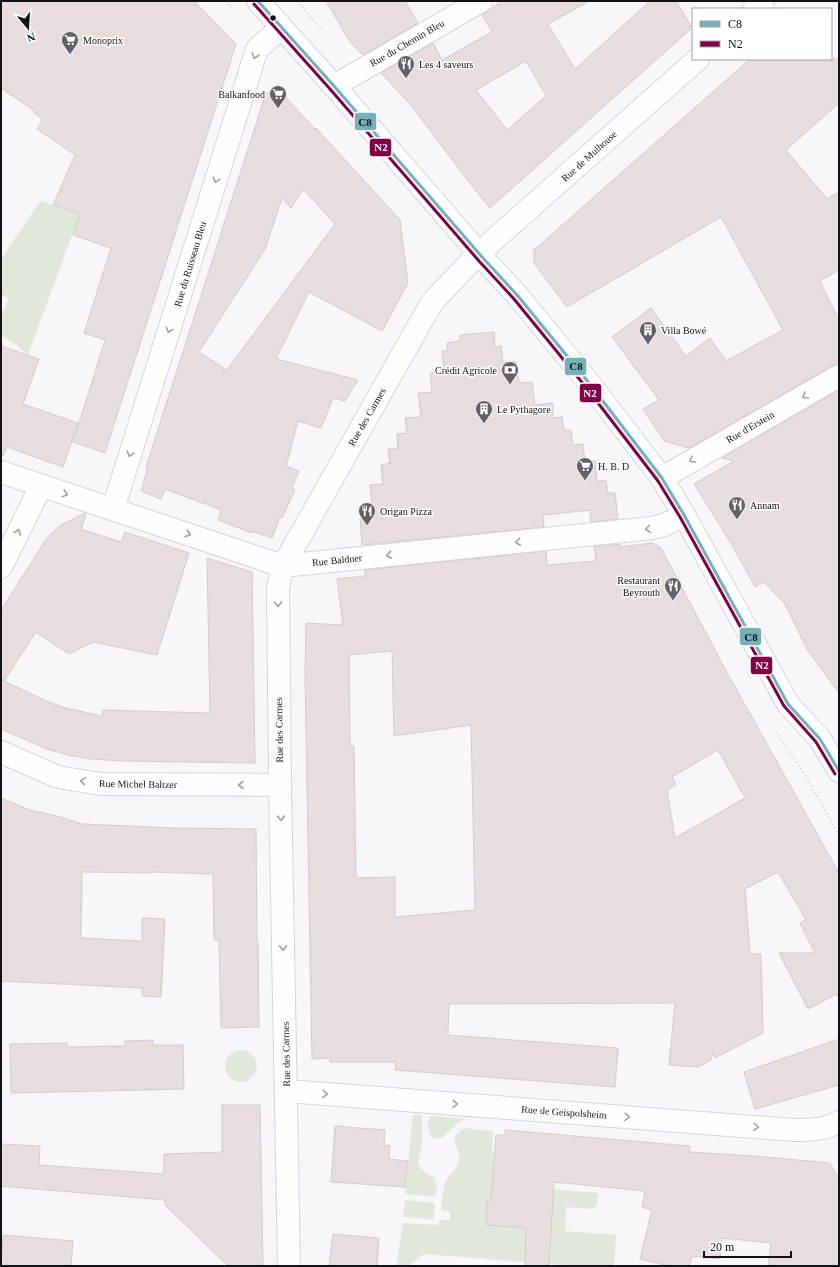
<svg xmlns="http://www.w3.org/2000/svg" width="840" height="1267" font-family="'Times New Roman',serif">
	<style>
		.green { fill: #e0e8dc }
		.building { fill: #e7dddd; stroke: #d0cbcc; fill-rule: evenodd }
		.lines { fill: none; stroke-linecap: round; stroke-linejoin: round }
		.minor-casing { stroke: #d5d3d9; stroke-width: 24 }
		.path { stroke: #d2d1d3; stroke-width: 2.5; stroke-dasharray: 1 3; stroke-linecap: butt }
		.minor { stroke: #fefefe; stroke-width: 22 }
		.bus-1-casing { stroke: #fff; stroke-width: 6 }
		.bus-2-casing { stroke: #fff; stroke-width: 6 }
		.bus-1 { stroke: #76b1b9; stroke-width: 3 }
		.bus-2 { stroke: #7f0047; stroke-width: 3 }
		.oneway { stroke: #a09fa2 }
		.bus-dot { fill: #131118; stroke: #fff; stroke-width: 1.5 }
		.labels { text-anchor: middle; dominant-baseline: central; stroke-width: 3; stroke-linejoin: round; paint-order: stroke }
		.poi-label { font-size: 10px; fill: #131118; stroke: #fff; text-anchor: start }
		.street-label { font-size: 10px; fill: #131118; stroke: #fff }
		.line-badge { stroke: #fff; stroke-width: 1.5 }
		.badge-label { font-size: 11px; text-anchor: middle; font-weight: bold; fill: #fff }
		.pale-badge-label { font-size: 11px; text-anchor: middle; font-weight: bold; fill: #111 }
	</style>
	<rect width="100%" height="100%" fill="#f8f6fb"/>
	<path class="green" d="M40 201 80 214 28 355 13 342 1 336V315L9 299 1 294V259Z
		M225 1066a16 16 0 1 1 32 0a16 16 0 1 1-32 0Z
		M413 1115H422V1144L418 1161 421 1169 435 1178 437 1186 436 1197 405 1194Z
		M431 1116 466 1119 458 1123 442 1138 434 1139C426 1132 426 1124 431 1116Z
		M467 1127 469 1129 493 1131 492 1153 494 1154 491 1200 487 1201 486 1223 498 1224V1226L551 1230 554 1189 598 1193 597 1205 592 1209 566 1207 565 1231 616 1235 614 1266H574L424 1254 410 1265 396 1266 403 1223 437 1225 441 1220H450V1211H441C442 1203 442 1191 445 1183 448 1174 458 1170 459 1160 461 1152 452 1144 455 1137 457 1132 463 1129 467 1127Z
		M405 1200 435 1203 434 1220 403 1217Z"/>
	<path class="building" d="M1 1H194L236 44 105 453 73 442 105 340 84 333 111 248 73 235 80 214 53 205 75 155 37 129 43 119 34 113 35 111 1 88Z
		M326 1H405L418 23 363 55 350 42Z
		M502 1H589L548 24 575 69 650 1H676L692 28 490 208 476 191 410 104 381 73 433 43 442 60 492 32 482 15ZM526 61 546 96 507 130 476 90Z
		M750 59H839V103L786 150 827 199 839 192V270L820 281 839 320V364L833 365 689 448 664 441 643 409 659 400 612 337 651 308 686 356 710 338 726 361 783 330 721 217 567 307 534 263V250Z
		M279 90 315 129 316 128 400 220 408 283 382 331 309 292 276 359 358 380 345 401 333 398 321 428 298 421 286 466 299 471 292 488 295 490 282 518 280 517 272 538 251 531 252 533 218 520 221 510 206 504V499L205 504 165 489 161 499 141 491 148 467H146L266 93ZM303 189 335 224 223 375 225 369 199 352 265 249 282 198 291 208Z
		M494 332 495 347 501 346 503 362 516 361 519 383 532 382 535 405 553 403V418L562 417 564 430H571L573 445 583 444 585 462 595 461 597 481 606 480 608 493H615L618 519 591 522 590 510 543 515 544 527 362 545 360 519H362L361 505 372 504 370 485 383 484 381 465 390 463 388 449 398 448 397 434 407 433 405 418 421 417 418 393 432 392 430 373 444 372 442 351H447V343L460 341V335Z
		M1 346 39 359 23 404 78 423 63 467 7 447 3 456 1 455Z
		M839 390V693L808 651 785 604 764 582 755 587 732 545 694 484 734 461 722 458Z
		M85 513H86L81 529 121 542 125 532 189 553 157 655 93 642 69 654 36 632 4 681 46 701 66 708 102 716 103 710 210 713 207 558 252 572 255 763 122 761 91 759 68 755 47 749 1 729V610L47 538 61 525Z
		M653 543 661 548 724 667 839 873V999L837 994 808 1009 779 953H815L800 923 806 920 778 872 745 889 750 954H761L763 1033 715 1058 713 1052 711 1060 698 1067 669 1065 675 1003 449 1004 448 1035 618 1048 615 1087 395 1070 396 1062H330V1058L312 1059 305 674 306 623 343 625 337 579 365 576V570L546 551 547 565 596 561 594 547 620 544V547ZM392 651 394 736 471 725 475 910 395 917V877L356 878 354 746H350L349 655ZM718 750 745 798 675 838 667 790 676 785 672 777Z
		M1 798 30 810 57 816 82 824 173 828 256 829 257 941H258L259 1027 221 1028 219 941 214 940 213 874 150 872V873L82 872 81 938 142 941V918L165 919 161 997 142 996V988L1 981Z
		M839 1039V1085L755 1109 744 1072Z
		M153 1040V1045H183L184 1089 11 1093 10 1044 67 1043 68 1047 125 1046V1041Z
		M222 1105H260L263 1266H228L165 1205V1200L1 1186V1144L40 1146 39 1165 164 1174V1154L222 1152Z
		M335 1126 385 1130 384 1145 390 1146 389 1159 408 1161 405 1187 331 1182Z
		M505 1130 690 1146 689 1152 754 1156 830 1163 839 1179V1266H768L771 1243 722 1238 720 1259 692 1256 689 1266H668L640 1259 652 1210 642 1207 645 1191 554 1182 549 1266H525L526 1228 486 1225 487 1201 491 1200 496 1135H505Z
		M333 1234 379 1238 377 1266H329Z
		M3 1235 73 1241 71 1266H1Z"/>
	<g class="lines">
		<defs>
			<path id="minor" d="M258 1 334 86 483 258 518 296 589 383 662 478 684 515 788 704 820 739 839 771
				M754 9 763 1
				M334 86 481 1
				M1 472 283 566 652 528 664 525 684 515
				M662 478 839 376
				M113 509 257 49 281 28
				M1 567 41 486
				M1 752 58 777 101 784 280 785
				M287 1091 794 1130C810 1130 824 1130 839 1122
				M289 1266 280 785 278 587 283 566 431 304 437 297 479 253 698 59"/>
		</defs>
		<use href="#minor" class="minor-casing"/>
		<path class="path" d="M226 1 232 8
			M297 1 321 29
			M776 732 807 778 839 835"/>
		<use href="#minor" class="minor"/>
		<defs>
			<path id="bus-1" d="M258 1 334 86 483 258 518 296 589 383 662 478 684 515 788 704 820 739 839 771"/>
			<path id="bus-2" d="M254 4 330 89 479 261 514 299 585 386 658 481 680 517 784 706 816 742 835 774"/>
		</defs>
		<use href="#bus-1" class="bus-1-casing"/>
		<use href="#bus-2" class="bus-2-casing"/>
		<use href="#bus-1" class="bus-1"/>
		<use href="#bus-2" class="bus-2"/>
	</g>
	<defs><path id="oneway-chevron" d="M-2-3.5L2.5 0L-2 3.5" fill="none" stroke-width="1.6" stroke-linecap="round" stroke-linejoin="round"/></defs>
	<g class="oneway">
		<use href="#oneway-chevron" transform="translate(255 56) rotate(107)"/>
		<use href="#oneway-chevron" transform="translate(216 180) rotate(107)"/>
		<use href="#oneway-chevron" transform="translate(169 330) rotate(107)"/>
		<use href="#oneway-chevron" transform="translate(805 396) rotate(150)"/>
		<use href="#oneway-chevron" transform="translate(130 454) rotate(107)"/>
		<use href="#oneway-chevron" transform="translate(692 460) rotate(150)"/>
		<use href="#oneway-chevron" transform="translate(65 494) rotate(18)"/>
		<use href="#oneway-chevron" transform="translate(648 529) rotate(173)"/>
		<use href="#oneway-chevron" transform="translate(18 532) rotate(-65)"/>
		<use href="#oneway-chevron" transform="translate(188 534) rotate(18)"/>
		<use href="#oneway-chevron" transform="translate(518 542) rotate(174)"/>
		<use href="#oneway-chevron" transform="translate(389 555) rotate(174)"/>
		<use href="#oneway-chevron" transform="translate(278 604) rotate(89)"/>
		<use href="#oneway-chevron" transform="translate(83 781) rotate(-171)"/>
		<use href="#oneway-chevron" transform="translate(241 785) rotate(-180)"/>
		<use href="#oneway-chevron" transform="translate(281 818) rotate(89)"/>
		<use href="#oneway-chevron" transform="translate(283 948) rotate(89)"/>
		<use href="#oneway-chevron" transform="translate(325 1094) rotate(4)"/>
		<use href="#oneway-chevron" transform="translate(455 1104) rotate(4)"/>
		<use href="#oneway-chevron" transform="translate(627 1117) rotate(4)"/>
		<use href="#oneway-chevron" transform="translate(756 1127) rotate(4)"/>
	</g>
	<defs>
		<symbol id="supermarket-pin" viewBox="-11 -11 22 30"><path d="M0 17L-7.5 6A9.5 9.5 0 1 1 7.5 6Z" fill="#636167" stroke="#fff"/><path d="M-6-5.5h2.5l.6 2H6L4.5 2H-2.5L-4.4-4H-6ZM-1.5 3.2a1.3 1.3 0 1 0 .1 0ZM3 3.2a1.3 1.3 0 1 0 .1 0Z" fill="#fff"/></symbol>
		<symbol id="restaurant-pin" viewBox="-11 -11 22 30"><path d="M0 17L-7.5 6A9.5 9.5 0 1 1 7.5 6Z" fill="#636167" stroke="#fff"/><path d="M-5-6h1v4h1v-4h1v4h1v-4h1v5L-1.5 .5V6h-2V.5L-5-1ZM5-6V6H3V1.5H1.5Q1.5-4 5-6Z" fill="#fff"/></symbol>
		<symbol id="building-pin" viewBox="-11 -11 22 30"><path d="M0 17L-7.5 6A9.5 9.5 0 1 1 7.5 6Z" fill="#636167" stroke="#fff"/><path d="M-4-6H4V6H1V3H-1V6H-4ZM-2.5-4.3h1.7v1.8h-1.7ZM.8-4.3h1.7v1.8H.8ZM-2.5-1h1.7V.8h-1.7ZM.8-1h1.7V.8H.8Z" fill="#fff"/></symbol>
		<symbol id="bank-pin" viewBox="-11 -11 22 30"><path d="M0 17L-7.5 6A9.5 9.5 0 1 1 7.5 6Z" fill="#636167" stroke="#fff"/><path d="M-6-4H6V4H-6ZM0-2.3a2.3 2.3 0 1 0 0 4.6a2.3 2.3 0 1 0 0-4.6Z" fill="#fff"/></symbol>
	</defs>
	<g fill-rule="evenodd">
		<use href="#supermarket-pin" x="60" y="30" width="20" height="27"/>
		<use href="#restaurant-pin" x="396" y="54" width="20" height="27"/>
		<use href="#supermarket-pin" x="268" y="84" width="20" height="27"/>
		<use href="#building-pin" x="638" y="320" width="20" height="27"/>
		<use href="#bank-pin" x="500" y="360" width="20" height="27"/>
		<use href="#building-pin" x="474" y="399" width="20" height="27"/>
		<use href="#supermarket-pin" x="575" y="456" width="20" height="27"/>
		<use href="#restaurant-pin" x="727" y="495" width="20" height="27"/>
		<use href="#restaurant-pin" x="357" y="501" width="20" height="27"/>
		<use href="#restaurant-pin" x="663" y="576" width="20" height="27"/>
	</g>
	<circle class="bus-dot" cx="273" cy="18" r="3.5"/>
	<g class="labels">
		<g class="poi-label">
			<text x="83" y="40">Monoprix</text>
			<text x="419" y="64">Les 4 saveurs</text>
			<text x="265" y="94" text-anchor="end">Balkanfood</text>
			<text x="661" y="330">Villa Bowé</text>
			<text x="497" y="370" text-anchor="end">Crédit Agricole</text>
			<text x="497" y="409">Le Pythagore</text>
			<text x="598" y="466">H. B. D</text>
			<text x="750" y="505">Annam</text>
			<text x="380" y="511">Origan Pizza</text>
			<text x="660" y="580" text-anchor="end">Restaurant<tspan x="660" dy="12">Beyrouth</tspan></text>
		</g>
		<g class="street-label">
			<text transform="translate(407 43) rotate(-30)">Rue du Chemin Bleu</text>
			<text transform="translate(589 156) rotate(-42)">Rue de Mulhouse</text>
			<text transform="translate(190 264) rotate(-73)">Rue du Ruisseau Bleu</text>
			<text transform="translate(367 417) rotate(-60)">Rue des Carmes</text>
			<text transform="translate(750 427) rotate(-30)">Rue d'Erstein</text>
			<text transform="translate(337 560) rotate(-6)">Rue Baldner</text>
			<text transform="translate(279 730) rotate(-91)">Rue des Carmes</text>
			<text transform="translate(138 784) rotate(1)">Rue Michel Baltzer</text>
			<text transform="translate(286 1054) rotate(-91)">Rue des Carmes</text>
			<text transform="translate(564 1112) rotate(4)">Rue de Geispolsheim</text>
		</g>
	</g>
	<g class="line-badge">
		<rect x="354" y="112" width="23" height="19" rx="4" fill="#76b1b9"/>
		<rect x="369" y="138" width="23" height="19" rx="4" fill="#7f0047"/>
		<rect x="564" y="357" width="23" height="19" rx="4" fill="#76b1b9"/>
		<rect x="579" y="383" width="23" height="20" rx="4" fill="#7f0047"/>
		<rect x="739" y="627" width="23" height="19" rx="4" fill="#76b1b9"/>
		<rect x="750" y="656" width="23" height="19" rx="4" fill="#7f0047"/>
	</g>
	<g class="badge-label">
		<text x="381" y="151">N2</text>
		<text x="590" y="397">N2</text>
		<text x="762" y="669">N2</text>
	</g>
	<g class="pale-badge-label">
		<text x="365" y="126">C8</text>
		<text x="576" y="370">C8</text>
		<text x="751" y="641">C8</text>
	</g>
	<rect width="840" height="1267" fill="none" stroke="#131118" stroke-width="4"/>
	<rect x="692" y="8" width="140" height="52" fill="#ffffff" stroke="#a1a0a3"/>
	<rect x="700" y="21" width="20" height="6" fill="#76b1b9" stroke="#a1a0a3"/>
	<text x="728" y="28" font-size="12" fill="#131118">C8</text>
	<rect x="700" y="41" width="20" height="6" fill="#7f0047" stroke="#a1a0a3"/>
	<text x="728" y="48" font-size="12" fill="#131118">N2</text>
	<g transform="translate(28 28) rotate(162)" stroke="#ffffff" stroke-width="3" paint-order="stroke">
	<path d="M0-3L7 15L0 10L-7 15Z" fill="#131118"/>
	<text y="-6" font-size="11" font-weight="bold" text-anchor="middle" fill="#131118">N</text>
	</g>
	<path d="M704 1251v6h87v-6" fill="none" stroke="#131118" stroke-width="2"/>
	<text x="710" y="1251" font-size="12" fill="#131118" stroke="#ffffff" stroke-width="3" paint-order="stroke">20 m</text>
</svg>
